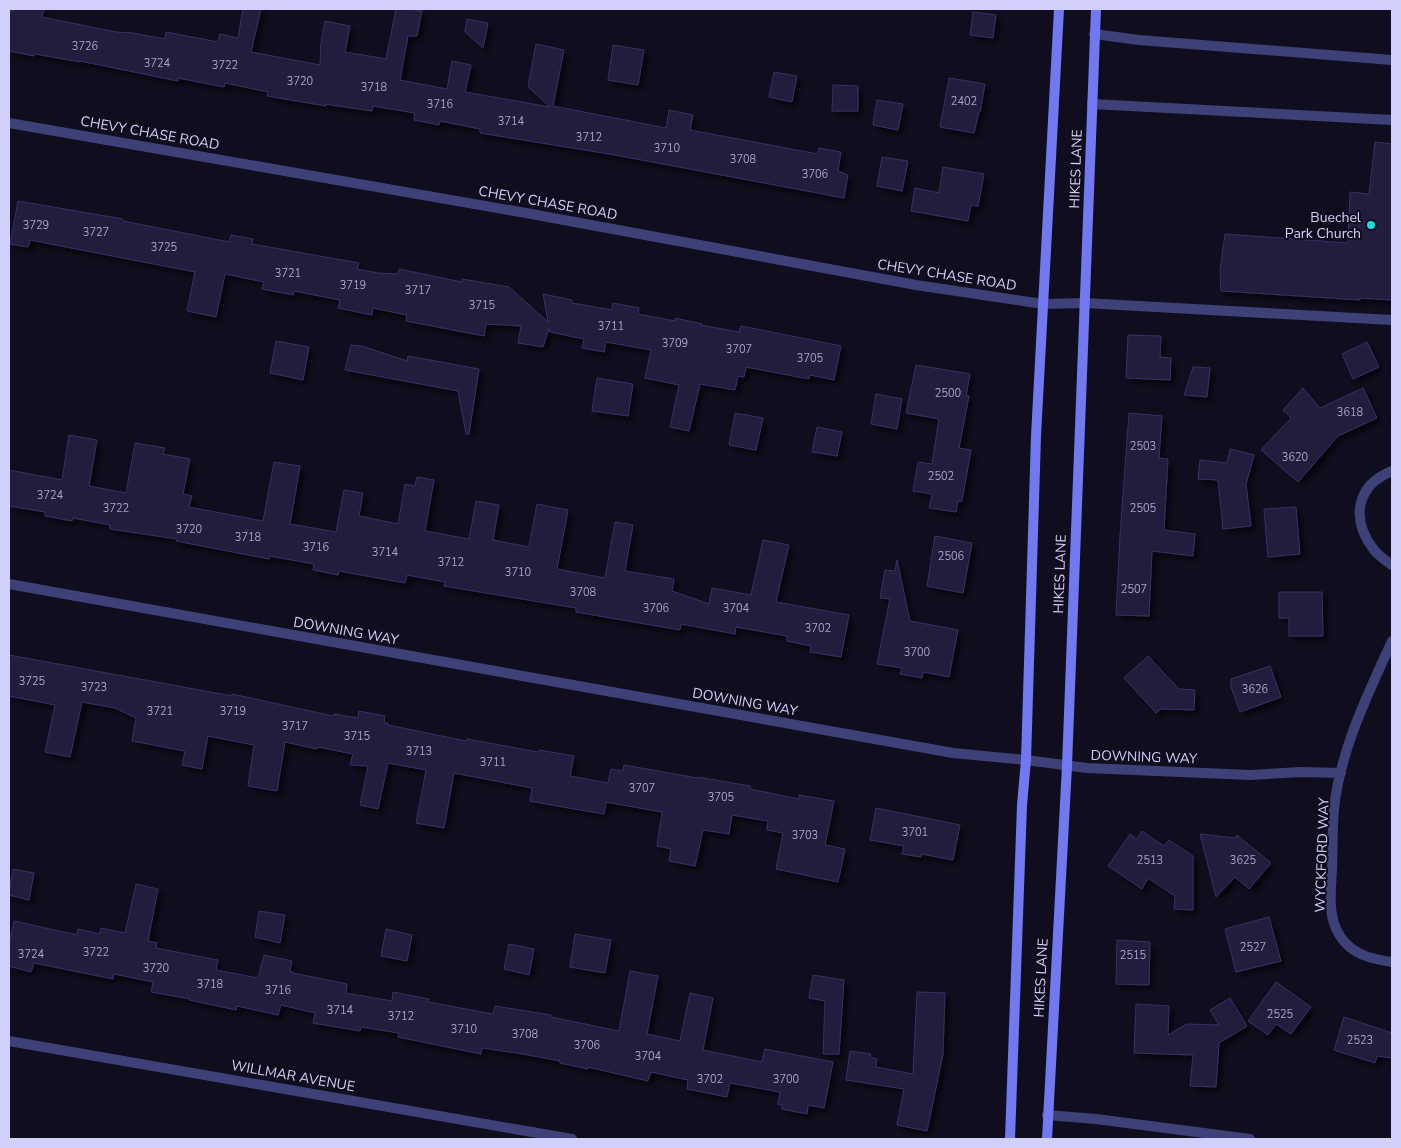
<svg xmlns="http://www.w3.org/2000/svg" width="1401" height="1148" font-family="'Nunito Sans',sans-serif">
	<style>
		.building { fill: #201c3d; stroke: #373166; filter: url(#shadow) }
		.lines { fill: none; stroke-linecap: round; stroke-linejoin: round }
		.service { stroke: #3e4178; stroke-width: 10 }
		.minor { stroke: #3e4178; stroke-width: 10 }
		.secondary { stroke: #7178f0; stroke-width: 10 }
		.poi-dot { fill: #17dcdf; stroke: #100e1e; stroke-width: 2 }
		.labels { text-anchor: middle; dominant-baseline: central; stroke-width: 4; stroke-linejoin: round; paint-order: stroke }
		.number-label { font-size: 11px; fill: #a5a3cb }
		.street-label { font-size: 14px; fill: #d1d0fa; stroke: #100e1e }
		.poi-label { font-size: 14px; fill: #d1d0fa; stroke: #100e1e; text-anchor: end }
	</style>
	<defs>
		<filter id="shadow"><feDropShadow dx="4.5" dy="4.5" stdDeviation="2.5" flood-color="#0009"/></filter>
	</defs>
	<rect width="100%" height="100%" fill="#100e1e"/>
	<path class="building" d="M13 9H44L42 17 116 32 133 33 165 39 166 32 218 42 220 34 238 38 243 9H261L251 52 320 65 321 43 325 21 350 26 345 52 386 59 396 9H411L422 11 417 36H408L400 80 447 89 452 61 471 65 465 92 550 107 528 87 536 44 564 50 553 106 666 128 669 110 693 115 690 130 818 154 819 148 841 152 838 171 848 175 844 198 615 155 480 133V129L440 121 439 125 414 120 415 113 373 106 372 111 325 104 326 106 267 96 268 92 225 83 224 87 178 78V81L80 61V62L35 54 34 56 9 51V11L12 12Z
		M973 12 996 15 993 38 970 35Z
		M467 19 488 23 483 48 465 32Z
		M613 45 644 50 638 85 608 80Z
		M774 72 797 76 792 102 769 97Z
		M949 78 985 84 980 112H979L974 133 940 127Z
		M833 85 858 86V111H832Z
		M877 100 903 104 898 130 873 125Z
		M1375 142 1392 144V300L1360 298V300L1221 291 1220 270 1225 234 1348 243 1350 192 1369 194Z
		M882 157 908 161 902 191 877 186Z
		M943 167 984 174 978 206 971 205 968 221 911 211 915 188 939 193Z
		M18 201 123 219V221L229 242 231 235 253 239 252 244 359 263 357 269 378 273 398 274 399 269 462 282V279L509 287 548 322 543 294 572 300V303L612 310 613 303 639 308 638 314 675 321V318L702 324 701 325 739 332 741 326 841 346 834 380 810 375 809 379 746 367 744 377 738 376 735 390 700 384 689 431 670 427 679 385 645 378 651 350 606 342 604 352 582 348 584 339 550 332 549 328 543 347 518 343 521 326 486 324 484 336 406 321 407 315 373 308 372 315 338 308 340 300 294 291 293 295 262 289 264 282 225 274 216 317 187 311 195 272 30 240 28 247 10 244Z
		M1128 335 1161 336 1160 357 1171 358 1170 380 1126 378Z
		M276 341 309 347 303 380 270 373Z
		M1367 342 1379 367 1353 379 1342 354Z
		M351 345 362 346 407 361 408 356 479 369 469 434H466L458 391 345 370Z
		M916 365 970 374 966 396H969L959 448 971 450 962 501H958L956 512 929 508 932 494 913 491 918 462 932 464 939 419 906 413Z
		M1193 367 1210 368 1207 397 1184 395Z
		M597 378 633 384 628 416 592 411Z
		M1303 388 1320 408 1363 388 1377 418 1338 436 1298 482 1261 450 1291 418 1283 410Z
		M876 394 902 399 897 429 871 424Z
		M735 413 763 418 756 450 729 445Z
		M1129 413 1162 416 1159 458 1168 459 1164 530 1195 534 1193 556 1152 551 1149 616 1116 615 1120 536Z
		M817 427 842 432 837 456 812 452Z
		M69 435 97 440 89 486 126 493 135 443 165 448 163 454 190 459 183 494 192 496 189 507 263 521 274 462 300 466 290 524 336 532 344 490 363 493 359 516 398 524 405 484 415 486 417 477 434 480 425 531 469 539 476 501 499 505 493 540 529 547 537 504 568 510 557 569 605 578 615 522 633 525 625 571 674 579 672 591 709 604 712 588 751 595 763 540 789 545 776 602 849 615 841 657 810 652 811 646 787 641V636L736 627 735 634 681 624 680 630 576 612V608L444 586 445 582 407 575 405 583 339 571 338 575 313 570 314 564 269 556V559L176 541 177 539 110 529V525L73 518 72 521 45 516V512L9 506V470L62 480Z
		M1230 449 1254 455 1246 484 1251 526 1223 529 1218 480 1198 479 1200 460 1227 463Z
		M1296 507 1300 554 1268 557 1264 509Z
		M935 536 972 543 963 593 927 586Z
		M897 560 910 621 958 630 949 677 923 672 922 678 900 674 902 668 877 664 890 599 880 598 885 570 895 571Z
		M1279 592H1322L1323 636H1289V618H1279Z
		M9 655 232 696V694L333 716 334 714 358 718 359 711 385 716 384 723H388V725L466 741 467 739 538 752 539 750 574 756 570 776 608 783 611 769 623 771 624 765 697 778 698 777 750 786V789L799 799V795L834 801 825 845 845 849 838 882 776 869 783 833 767 830 768 821 732 815 729 834 703 830 695 866 669 861 671 849 657 846 662 812 606 802 604 814 557 806 530 801 532 788 454 773 444 828 416 823 426 770 388 763 378 809 360 805 368 766 350 765 353 754 318 747 317 749 285 742 277 791 248 786 254 745 208 736 202 769 182 765 185 751 132 741 136 718 115 708 82 702 70 757 45 752 55 705 9 696Z
		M1148 656 1179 689 1195 690 1194 710 1161 709 1156 713 1124 678Z
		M1270 666 1281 697 1240 712 1231 687V679Z
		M876 808 960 825 953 860 921 854V857L902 854 904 846 870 840Z
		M1142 831 1164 846 1169 840 1193 856V910L1174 909 1175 896 1148 878 1142 889 1108 866 1130 834 1137 839Z
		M1200 834 1235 838 1237 835 1271 863 1249 889 1235 877 1216 897Z
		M13 869 34 873 29 900 9 895Z
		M136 884 158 889 148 941 157 943 156 948 218 960 216 970 258 978 264 955 292 961 290 971 293 972V973L347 984 346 993 392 1001 393 992 429 999 428 1002 493 1014 495 1006 551 1015V1017L619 1031 630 971 658 976 647 1034 680 1041 690 993 713 998 703 1050 762 1062 765 1049 833 1062 824 1108 808 1105 807 1114 782 1109V1105L778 1104 780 1092 730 1083 727 1097 687 1089 688 1080 651 1072 648 1081 588 1067V1069L560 1063V1061L523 1054 482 1048 481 1054 398 1037 399 1033 361 1027 360 1031 313 1023 315 1013 281 1005 278 1015 237 1006 236 1010 189 1000 190 999 151 992 153 982 114 974 113 979 34 963 31 972 9 966V946L14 921 77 935 78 929 100 934 101 928 125 933Z
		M259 911 285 915 280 943 255 937Z
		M1269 917 1281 961 1236 972 1225 929Z
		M386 929 412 935 407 961 381 956Z
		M575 934 611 940 605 973 570 967Z
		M1117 940 1150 942 1149 985 1116 984Z
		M509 944 534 949 529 975 504 969Z
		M813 975 844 980 839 1054H823L825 1001 809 998Z
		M1276 982 1311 1007 1291 1034 1276 1024 1268 1035 1248 1021Z
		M917 992 945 993 943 1054 927 1131 897 1125 904 1089 846 1080 850 1051 871 1054 870 1057 877 1059 876 1067 913 1074Z
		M1230 998 1247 1026 1219 1043 1216 1087 1190 1086 1193 1055 1134 1053 1136 1004 1169 1006 1168 1035 1187 1024 1219 1025 1210 1010Z
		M1344 1017 1392 1033V1058L1377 1056 1375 1063 1334 1050Z"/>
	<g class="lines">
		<path class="service" d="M1094 34 1139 40 1392 60
			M1092 104 1392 120
			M1084 303 1392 320
			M1392 471C1355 486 1351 520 1374 550 1379 556 1386 561 1392 565
			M1047 1115 1096 1119 1250 1139"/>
		<path class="minor" d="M9 123 526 213 916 285 1043 304 1084 303
			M9 584 953 753 1026 760 1087 768 1250 775 1301 772 1341 773
			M1392 641C1368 694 1340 750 1334 809 1332 829 1333 849 1332 869 1331 892 1327 916 1340 936 1352 955 1372 959 1392 962
			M9 1041 572 1139"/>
		<path class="secondary" d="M1010 1139 1022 805 1026 760 1036 436 1059 9
			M1047 1139 1067 766 1096 9"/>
	</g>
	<circle class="poi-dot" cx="1371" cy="225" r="5"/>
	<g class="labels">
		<g class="number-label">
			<text x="85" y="46">3726</text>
			<text x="157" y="63">3724</text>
			<text x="225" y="65">3722</text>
			<text x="300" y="81">3720</text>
			<text x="374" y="87">3718</text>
			<text x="964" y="101">2402</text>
			<text x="440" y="104">3716</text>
			<text x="511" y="121">3714</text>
			<text x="589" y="137">3712</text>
			<text x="667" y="148">3710</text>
			<text x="743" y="159">3708</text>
			<text x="815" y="174">3706</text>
			<text x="36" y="225">3729</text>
			<text x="96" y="232">3727</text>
			<text x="164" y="247">3725</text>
			<text x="288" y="273">3721</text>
			<text x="353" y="285">3719</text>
			<text x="418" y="290">3717</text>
			<text x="482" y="305">3715</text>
			<text x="611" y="326">3711</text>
			<text x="675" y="343">3709</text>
			<text x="739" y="349">3707</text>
			<text x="810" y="358">3705</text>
			<text x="948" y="393">2500</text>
			<text x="1350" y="412">3618</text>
			<text x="1143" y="446">2503</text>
			<text x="1295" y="457">3620</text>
			<text x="941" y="476">2502</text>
			<text x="50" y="495">3724</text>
			<text x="116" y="508">3722</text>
			<text x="1143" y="508">2505</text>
			<text x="189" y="529">3720</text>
			<text x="248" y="537">3718</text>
			<text x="316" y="547">3716</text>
			<text x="385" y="552">3714</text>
			<text x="951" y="556">2506</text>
			<text x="451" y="562">3712</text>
			<text x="518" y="572">3710</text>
			<text x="1134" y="589">2507</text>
			<text x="583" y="592">3708</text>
			<text x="656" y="608">3706</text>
			<text x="736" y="608">3704</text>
			<text x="818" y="628">3702</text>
			<text x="917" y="652">3700</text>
			<text x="32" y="681">3725</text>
			<text x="94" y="687">3723</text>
			<text x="1255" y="689">3626</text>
			<text x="160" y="711">3721</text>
			<text x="233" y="711">3719</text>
			<text x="295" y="726">3717</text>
			<text x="357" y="736">3715</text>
			<text x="419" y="751">3713</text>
			<text x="493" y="762">3711</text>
			<text x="642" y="788">3707</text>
			<text x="721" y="797">3705</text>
			<text x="915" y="832">3701</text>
			<text x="805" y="835">3703</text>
			<text x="1150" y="860">2513</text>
			<text x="1243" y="860">3625</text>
			<text x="1253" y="947">2527</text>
			<text x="96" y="952">3722</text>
			<text x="31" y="954">3724</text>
			<text x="1133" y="955">2515</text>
			<text x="156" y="968">3720</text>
			<text x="210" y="984">3718</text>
			<text x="278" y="990">3716</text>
			<text x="340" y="1010">3714</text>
			<text x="1280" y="1014">2525</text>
			<text x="401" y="1016">3712</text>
			<text x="464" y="1029">3710</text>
			<text x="525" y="1034">3708</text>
			<text x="1360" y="1040">2523</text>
			<text x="587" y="1045">3706</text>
			<text x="648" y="1056">3704</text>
			<text x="710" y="1079">3702</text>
			<text x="786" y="1079">3700</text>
		</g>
		<g class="street-label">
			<text transform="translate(150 133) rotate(10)">CHEVY CHASE ROAD</text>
			<text transform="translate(1076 169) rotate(-88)">HIKES LANE</text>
			<text transform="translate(548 203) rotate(10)">CHEVY CHASE ROAD</text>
			<text transform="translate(947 275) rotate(9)">CHEVY CHASE ROAD</text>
			<text transform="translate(1060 574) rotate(-88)">HIKES LANE</text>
			<text transform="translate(346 631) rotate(10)">DOWNING WAY</text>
			<text transform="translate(745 702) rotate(10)">DOWNING WAY</text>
			<text transform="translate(1144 757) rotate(2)">DOWNING WAY</text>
			<text transform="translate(1322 855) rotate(-88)">WYCKFORD WAY</text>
			<text transform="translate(1041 978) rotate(-87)">HIKES LANE</text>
			<text transform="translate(293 1076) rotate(10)">WILLMAR AVENUE</text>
		</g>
		<g class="poi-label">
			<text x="1361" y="217">Buechel<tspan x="1361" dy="16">Park Church</tspan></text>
		</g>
	</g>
	<rect width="1401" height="1148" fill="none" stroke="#d1d0fa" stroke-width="20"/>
</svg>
